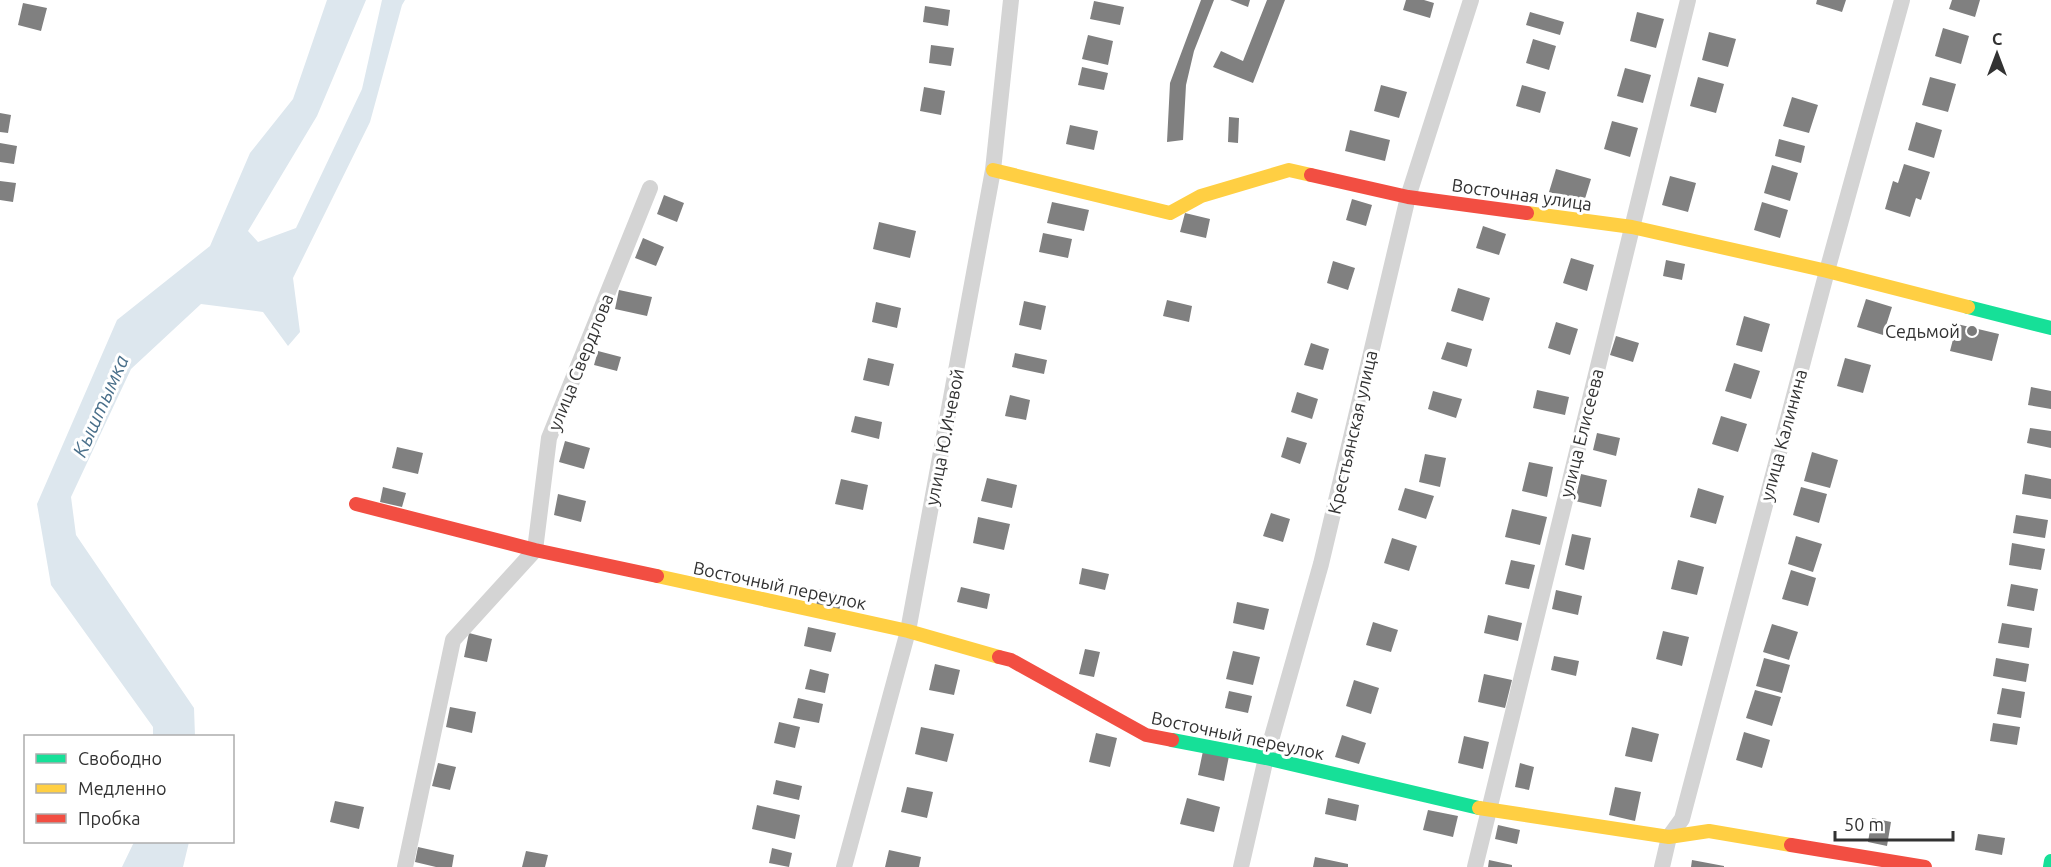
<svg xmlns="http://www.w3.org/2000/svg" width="2051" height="867" font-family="Ubuntu,sans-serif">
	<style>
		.water { fill: #dde7ee }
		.building { fill: #808080 }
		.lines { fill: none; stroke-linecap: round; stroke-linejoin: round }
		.street { stroke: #d4d4d4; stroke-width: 16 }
		.fast { stroke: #16e098; stroke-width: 14 }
		.slow { stroke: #ffcf43; stroke-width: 14 }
		.jam { stroke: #f24e42; stroke-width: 14 }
		.poi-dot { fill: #7a7a7a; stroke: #fff; stroke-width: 2 }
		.labels { text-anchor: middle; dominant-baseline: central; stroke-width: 6; stroke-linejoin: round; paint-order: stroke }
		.street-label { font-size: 18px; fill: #323232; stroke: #fff }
		.poi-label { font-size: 18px; fill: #323232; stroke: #fff; text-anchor: end }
		.water-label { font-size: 20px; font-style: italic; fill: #496f8a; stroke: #fff }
	</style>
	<rect width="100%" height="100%" fill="#fff"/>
	<path class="water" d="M327 0H366L317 116 248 231 258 242 296 228 362 89 382 0H405L402 5 370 122 293 278 300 332 288 346 263 312 201 304 131 369 71 497 76 535 194 708 195 736H153V727L51 585 37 504 117 320 210 246 250 153 293 99Z
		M134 842H189L183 867H122Z"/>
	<path class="building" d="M1201 0H1214L1194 51 1186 85 1183 140 1167 142 1170 83Z
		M1230 0H1250L1248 7Z
		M1267 0H1285L1253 83 1213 67 1221 51 1243 61Z
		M1406 0H1424L1434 3 1430 18 1403 10Z
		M1817 0H1846L1842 12 1816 4Z
		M1952 0H1980L1975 17 1949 9Z
		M1094 1 1124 7 1120 25 1090 19Z
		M23 3 47 8 41 31 18 25Z
		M925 6 950 10 948 26 923 22Z
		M1530 12 1564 22 1560 35 1526 25Z
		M1637 12 1664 19 1656 48 1630 41Z
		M1943 28 1969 36 1961 64 1935 56Z
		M1709 32 1736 39 1728 67 1702 60Z
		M1088 35 1113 41 1108 65 1082 59Z
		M1533 39 1556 46 1549 70 1526 63Z
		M931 45 954 48 951 66 929 63Z
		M1082 67 1108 73 1104 90 1078 85Z
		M1625 68 1651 75 1643 103 1617 96Z
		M1698 77 1724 84 1716 113 1690 106Z
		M1930 77 1956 84 1948 112 1922 105Z
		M1381 85 1407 92 1399 118 1374 111Z
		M1522 85 1546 92 1540 113 1516 106Z
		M924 87 945 91 941 115 920 111Z
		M1792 97 1818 105 1809 133 1783 126Z
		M0 113 11 115 8 133 0 132Z
		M1229 117 1239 118 1238 143 1228 142Z
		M1612 121 1638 128 1630 157 1604 149Z
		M1916 122 1942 130 1934 158 1908 150Z
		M1070 125 1098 131 1094 150 1066 144Z
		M1350 130 1390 140 1385 161 1345 151Z
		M1779 139 1805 146 1801 163 1775 156Z
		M0 143 17 146 14 164 0 162Z
		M1904 164 1930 172 1921 200 1916 198 1910 217 1885 209 1893 181 1898 183Z
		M1772 165 1798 173 1790 201 1764 193Z
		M1556 169 1591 179 1584 202 1549 192Z
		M1670 176 1696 183 1688 212 1662 205Z
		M0 181 16 183 13 202 0 200Z
		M664 195 684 203 677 222 657 214Z
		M1352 199 1372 205 1366 226 1346 220Z
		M1052 202 1089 210 1084 231 1047 223Z
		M1762 202 1788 210 1780 238 1754 230Z
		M1185 213 1210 219 1206 238 1180 232Z
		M879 222 916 231 910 258 873 249Z
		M1483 226 1506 234 1499 255 1476 248Z
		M1043 233 1072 239 1068 258 1039 252Z
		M643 238 664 247 656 266 635 258Z
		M1571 258 1594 265 1587 291 1563 283Z
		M1666 260 1685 264 1682 280 1663 276Z
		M1333 261 1355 268 1348 290 1327 283Z
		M1458 288 1490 298 1483 321 1451 311Z
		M619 290 652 297 647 316 615 309Z
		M1866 299 1892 307 1883 335 1857 327Z
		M1167 300 1192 306 1189 322 1163 316Z
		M1024 301 1046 306 1041 330 1019 325Z
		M876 302 901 308 897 328 872 322Z
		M1744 316 1770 324 1762 352 1736 345Z
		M1556 322 1578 329 1570 355 1548 348Z
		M1957 324 1999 334 1992 361 1950 351Z
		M1616 336 1639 343 1633 362 1610 355Z
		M1447 342 1472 349 1467 367 1441 359Z
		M1311 343 1329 349 1323 370 1304 365Z
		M598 351 621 357 617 371 594 365Z
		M1015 353 1047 360 1044 374 1012 367Z
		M868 358 894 364 889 386 863 380Z
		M1845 358 1871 365 1863 393 1837 386Z
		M1734 363 1760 371 1751 399 1725 391Z
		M2031 387 2051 391V409L2028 405Z
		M1537 390 1569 397 1565 415 1533 408Z
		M1433 391 1462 399 1456 418 1428 409Z
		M1297 392 1318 399 1312 419 1291 412Z
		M1010 395 1030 400 1026 420 1005 416Z
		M855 416 882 422 879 439 851 432Z
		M1721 416 1747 424 1738 452 1712 444Z
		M2030 428 2051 431V448L2027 443Z
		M1597 433 1620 438 1616 456 1593 450Z
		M1287 437 1307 443 1300 464 1281 457Z
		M565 441 590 448 584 469 559 462Z
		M397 447 423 453 418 474 392 468Z
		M1812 452 1838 460 1830 488 1804 481Z
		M1425 454 1446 458 1440 487 1419 482Z
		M1529 462 1553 467 1547 497 1522 491Z
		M1581 474 1607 480 1601 507 1575 501Z
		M2025 474 2051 479V499L2022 494Z
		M987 478 1017 485 1012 508 981 501Z
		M841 479 868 485 863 510 835 504Z
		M383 487 406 493 402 507 380 502Z
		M1801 487 1827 494 1819 523 1793 515Z
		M1405 488 1434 496 1426 519 1398 510Z
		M1698 488 1724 496 1716 524 1690 517Z
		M558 494 586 501 581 522 554 515Z
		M1512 509 1547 517 1540 545 1505 537Z
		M1271 513 1290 519 1283 542 1263 536Z
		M2016 515 2048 520 2045 538 2013 533Z
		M978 517 1010 524 1004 550 973 543Z
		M1572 534 1591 538 1584 570 1565 565Z
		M1796 536 1822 544 1813 572 1788 564Z
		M1392 538 1417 546 1409 571 1384 563Z
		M2012 543 2045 549 2041 570 2009 565Z
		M1511 560 1535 565 1529 589 1505 584Z
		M1678 560 1704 567 1697 595 1671 589Z
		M1082 568 1109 574 1105 590 1079 584Z
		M1791 570 1816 578 1808 606 1782 599Z
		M2011 584 2038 589 2034 611 2007 606Z
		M961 587 990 594 987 609 957 602Z
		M820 589 843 594 839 611 816 606Z
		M1556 590 1582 596 1578 615 1552 609Z
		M1237 602 1269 609 1264 630 1233 623Z
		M1488 615 1522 623 1518 641 1484 633Z
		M1373 622 1398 630 1391 652 1366 645Z
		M2002 623 2032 628 2029 648 1998 643Z
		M1772 624 1798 632 1789 660 1763 652Z
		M808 627 836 633 831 652 804 646Z
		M1663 631 1689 637 1682 666 1656 659Z
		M469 633 492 639 487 662 464 657Z
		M1085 649 1100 652 1094 677 1079 674Z
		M1233 651 1260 657 1253 685 1226 679Z
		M1554 656 1579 661 1576 676 1551 670Z
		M1764 658 1790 665 1782 693 1756 686Z
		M1996 658 2029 664 2026 682 1993 676Z
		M935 664 960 670 954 695 929 690Z
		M810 669 829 674 825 693 805 689Z
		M1484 674 1512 680 1505 708 1478 702Z
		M1354 680 1379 688 1371 714 1346 706Z
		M2002 688 2025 692 2021 718 1997 714Z
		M1755 690 1781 697 1772 726 1746 718Z
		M1229 691 1252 696 1248 713 1225 708Z
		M798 698 823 704 819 723 793 718Z
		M450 707 476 712 472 733 446 727Z
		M779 722 800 727 795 748 774 743Z
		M1993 723 2020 727 2017 745 1990 741Z
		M921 727 954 734 947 762 915 754Z
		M1632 727 1659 734 1652 762 1625 756Z
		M1744 732 1770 740 1762 768 1736 760Z
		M1096 733 1117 738 1110 767 1089 762Z
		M1342 735 1366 743 1359 764 1335 757Z
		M1464 736 1489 742 1483 769 1458 763Z
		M1203 751 1229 756 1224 781 1198 775Z
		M438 763 456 767 450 790 432 786Z
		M1520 763 1534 767 1529 790 1515 787Z
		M776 780 802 786 799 800 773 794Z
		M907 787 933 792 927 818 901 812Z
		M1615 787 1641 792 1635 821 1609 815Z
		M1187 798 1220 807 1214 832 1180 824Z
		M1328 798 1359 805 1356 821 1325 814Z
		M335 801 364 807 359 829 330 822Z
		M757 805 800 815 795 839 752 829Z
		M1428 810 1458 816 1453 837 1423 830Z
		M1872 818 1891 822 1887 846 1868 842Z
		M1498 825 1520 830 1517 844 1495 839Z
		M1978 834 2005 838 2002 855 1975 850Z
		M418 847 454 855 452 867H436L415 862Z
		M772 848 792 853 789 867 769 863Z
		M889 850 921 857 919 867H885Z
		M526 851 548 855 545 867H522Z
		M1315 857 1348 864V867H1313Z
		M1489 860 1512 865V867H1488Z
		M1692 860 1724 866V867H1691Z"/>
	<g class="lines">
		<path class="street" d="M405 867 453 640 535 550 549 438 650 188
			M844 867 908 631 993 170 1011 0
			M1241 867 1266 758 1321 564 1408 197 1471 0
			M1475 867 1688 0
			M1662 867 1669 837 1682 819 1827 271 1902 0"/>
		<path class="fast" d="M1968 307 2051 328
			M1172 740 1266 758 1479 808
			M2050 867 2051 861"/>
		<path class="slow" d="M993 170 1170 213 1201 196 1289 170 1311 175
			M1527 213 1632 227 1827 271 1968 307
			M657 576 908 631 999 657
			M1479 808 1669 837 1709 831 1791 845"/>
		<path class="jam" d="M1311 175 1408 197 1527 213
			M356 504 535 550 657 576
			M999 657 1011 660 1146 735 1172 740
			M1791 845 1925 867"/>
	</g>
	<circle class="poi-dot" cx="1972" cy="331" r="6"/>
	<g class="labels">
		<g class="street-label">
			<text transform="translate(1522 194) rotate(8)">Восточная улица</text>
			<text transform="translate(580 362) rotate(-68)">улица Свердлова</text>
			<text transform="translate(1352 432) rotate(-77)">Крестьянская улица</text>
			<text transform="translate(1581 433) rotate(-76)">улица Елисеева</text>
			<text transform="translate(1783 435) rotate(-75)">улица Калинина</text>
			<text transform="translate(944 437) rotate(-79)">улица Ю.Ичевой</text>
			<text transform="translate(780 585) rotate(12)">Восточный переулок</text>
			<text transform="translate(1238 735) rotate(12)">Восточный переулок</text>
		</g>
		<g class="poi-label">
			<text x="1960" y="331">Седьмой</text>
		</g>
		<g class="water-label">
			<text transform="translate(100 406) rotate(-66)">Кыштымка</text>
		</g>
	</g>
	<rect x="24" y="735" width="210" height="108" fill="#ffffff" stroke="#adadad" stroke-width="1.5"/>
	<rect x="36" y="754" width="30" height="9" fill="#16e098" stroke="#adadad" stroke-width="1.5"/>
	<text x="78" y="765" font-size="18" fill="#323232">Свободно</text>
	<rect x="36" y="784" width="30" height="9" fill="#ffcf43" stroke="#adadad" stroke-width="1.5"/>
	<text x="78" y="795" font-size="18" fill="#323232">Медленно</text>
	<rect x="36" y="814" width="30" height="9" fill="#f24e42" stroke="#adadad" stroke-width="1.5"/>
	<text x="78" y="825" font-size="18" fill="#323232">Пробка</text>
	<g transform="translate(1997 54)" stroke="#ffffff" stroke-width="4.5" paint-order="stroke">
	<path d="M0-4.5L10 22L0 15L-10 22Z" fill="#323232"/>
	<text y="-9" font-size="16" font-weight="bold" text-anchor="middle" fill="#323232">С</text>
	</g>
	<path d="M1835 831v9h118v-9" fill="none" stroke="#323232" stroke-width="3"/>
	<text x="1844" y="831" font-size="18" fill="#323232" stroke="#ffffff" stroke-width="4.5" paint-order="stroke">50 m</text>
</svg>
